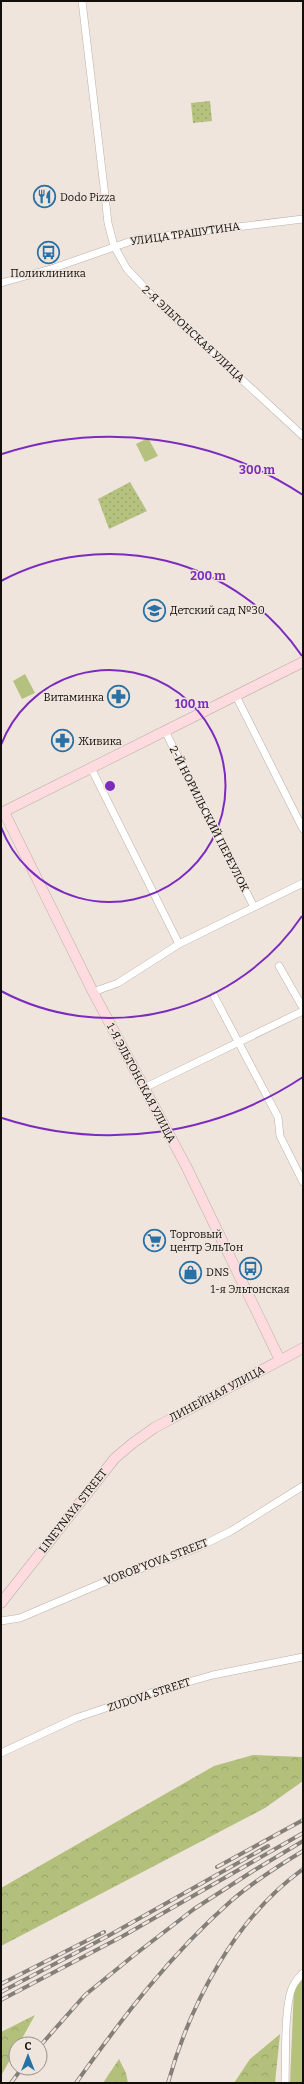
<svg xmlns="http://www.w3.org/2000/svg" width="304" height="2084" font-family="Bitter,serif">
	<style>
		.grass { fill: #b5c17f }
		.forest { fill: url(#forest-crowns) }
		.park { fill: url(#park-dots) }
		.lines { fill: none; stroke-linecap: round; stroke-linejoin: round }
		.street-casing { stroke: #b9b0a8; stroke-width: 8 }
		.secondary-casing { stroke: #b9b0a8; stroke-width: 11 }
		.street { stroke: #fff; stroke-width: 7 }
		.secondary { stroke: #fddbdf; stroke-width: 10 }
		.rail-casing { stroke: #857f79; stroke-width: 4 }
		.rail { stroke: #efe5dd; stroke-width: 2.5; stroke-dasharray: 8; stroke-linecap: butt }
		.ring { fill: none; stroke: #7b2cbf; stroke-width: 2 }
		.labels { text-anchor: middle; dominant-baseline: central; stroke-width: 3; stroke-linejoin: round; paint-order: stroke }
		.poi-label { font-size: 11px; fill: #110e0b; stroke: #efe5dd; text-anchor: start }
		.street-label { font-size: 11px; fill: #110e0b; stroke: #efe5dd }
		.centre { fill: #7b2cbf; stroke: #efe5dd; stroke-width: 2 }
		.ring-label { font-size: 12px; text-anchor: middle; font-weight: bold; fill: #7b2cbf; stroke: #efe5dd; stroke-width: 3; stroke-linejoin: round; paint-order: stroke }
	</style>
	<defs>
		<pattern id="forest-crowns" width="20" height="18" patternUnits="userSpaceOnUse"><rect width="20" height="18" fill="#b3c07b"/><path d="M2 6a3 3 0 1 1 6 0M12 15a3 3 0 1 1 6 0" fill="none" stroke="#99a469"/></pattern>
		<pattern id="park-dots" width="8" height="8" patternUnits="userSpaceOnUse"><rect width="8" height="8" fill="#b5c17f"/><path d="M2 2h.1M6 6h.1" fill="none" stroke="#9ba56c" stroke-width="1.8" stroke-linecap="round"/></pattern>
	</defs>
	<rect width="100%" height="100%" fill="#efe5dd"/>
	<path class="grass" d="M148 438 158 456 145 462 136 444Z
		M25 674 35 693 22 699 13 681Z
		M303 1979V2083H290L294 1988Z"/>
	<path class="forest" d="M253 1755 303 1757V1781L265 1808 1 1946V1888L214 1766Z
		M35 2015 19 2044H16V2049L1 2076V2032Z
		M280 2034 275 2083H234L250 2059Z
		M119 2059 126 2073 128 2083H103Z"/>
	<path class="park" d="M210 101 212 121 193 123 191 103Z
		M130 482 147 511 109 529 98 499Z"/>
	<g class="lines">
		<defs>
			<path id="street" d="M82 1 105 196 108 223 114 246 127 269 161 305 303 436
				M1 283 54 268 137 239 303 219
				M236 696 303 829
				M165 731 254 907
				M91 768 179 944
				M279 966 303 1008
				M93 992 118 983 179 944 303 883
				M214 996 278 1117 280 1136 303 1182
				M144 1088 303 1011
				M1 1621 20 1618 107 1581 197 1548 231 1531 303 1486
				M1 1753 76 1718 153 1692 213 1675 303 1657
				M285 2083C286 2057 284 2014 291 1991 293 1984 298 1978 303 1973"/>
			<path id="secondary" d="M4 812 93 992 186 1166 280 1360
				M1 813 303 662
				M1 1603 115 1458 133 1443 154 1428 303 1348"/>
		</defs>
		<use href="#street" class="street-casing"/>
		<use href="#secondary" class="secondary-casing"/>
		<use href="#street" class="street"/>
		<use href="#secondary" class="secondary"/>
		<defs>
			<path id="rail" d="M217 1867 303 1820
				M1 1984 104 1932
				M1 1992 108 1936 268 1846
				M1 2000 123 1936 303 1833
				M40 2046 85 1995 133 1956 194 1909 253 1871 303 1841
				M11 2083 22 2068
				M76 2083C122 2018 171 1954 231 1901 253 1882 278 1866 303 1851
				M168 2083C190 2004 235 1918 303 1869"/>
		</defs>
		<use href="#rail" class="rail-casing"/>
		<use href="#rail" class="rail"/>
	</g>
	<g class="ring">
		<path d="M1 745A116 116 0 1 1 1 827"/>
		<path d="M302 916A232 232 0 0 1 1 991M1 581A232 232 0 0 1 302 656"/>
		<path d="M303 1077A349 349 0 0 1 2 1118M2 454A349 349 0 0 1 303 495"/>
	</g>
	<defs>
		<symbol id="restaurant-ring" viewBox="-11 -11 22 22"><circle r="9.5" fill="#efe5dd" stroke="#2971a5" stroke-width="1.5"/><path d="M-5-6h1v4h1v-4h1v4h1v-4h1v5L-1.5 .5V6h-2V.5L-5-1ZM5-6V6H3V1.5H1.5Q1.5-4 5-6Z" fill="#2971a5"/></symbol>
		<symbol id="bus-ring" viewBox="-11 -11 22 22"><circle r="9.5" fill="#efe5dd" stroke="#2971a5" stroke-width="1.5"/><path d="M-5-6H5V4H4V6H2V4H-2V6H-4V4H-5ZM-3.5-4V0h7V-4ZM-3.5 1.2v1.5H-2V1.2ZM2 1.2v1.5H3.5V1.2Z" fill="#2971a5"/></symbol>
		<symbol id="school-ring" viewBox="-11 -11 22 22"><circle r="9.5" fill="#efe5dd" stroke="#2971a5" stroke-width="1.5"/><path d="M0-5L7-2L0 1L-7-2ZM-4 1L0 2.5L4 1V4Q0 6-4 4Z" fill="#2971a5"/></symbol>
		<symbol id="pharmacy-ring" viewBox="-11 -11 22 22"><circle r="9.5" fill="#efe5dd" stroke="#2971a5" stroke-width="1.5"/><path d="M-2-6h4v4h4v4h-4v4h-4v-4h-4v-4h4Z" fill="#2971a5"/></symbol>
		<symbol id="supermarket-ring" viewBox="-11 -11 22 22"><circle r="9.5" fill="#efe5dd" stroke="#2971a5" stroke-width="1.5"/><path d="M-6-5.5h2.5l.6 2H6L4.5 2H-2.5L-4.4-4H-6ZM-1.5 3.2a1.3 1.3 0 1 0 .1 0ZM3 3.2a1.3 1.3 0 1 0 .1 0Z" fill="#2971a5"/></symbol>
		<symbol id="shop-ring" viewBox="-11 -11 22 22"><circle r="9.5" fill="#efe5dd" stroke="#2971a5" stroke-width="1.5"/><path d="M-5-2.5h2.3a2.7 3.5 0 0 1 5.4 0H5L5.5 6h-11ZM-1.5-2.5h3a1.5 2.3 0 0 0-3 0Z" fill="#2971a5"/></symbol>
	</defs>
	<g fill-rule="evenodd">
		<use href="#restaurant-ring" x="32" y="184" width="25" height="25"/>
		<use href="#bus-ring" x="36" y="240" width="25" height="25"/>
		<use href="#school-ring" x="142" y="598" width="25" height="25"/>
		<use href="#pharmacy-ring" x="106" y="684" width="25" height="25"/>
		<use href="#pharmacy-ring" x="50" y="728" width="25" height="25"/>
		<use href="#supermarket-ring" x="142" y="1228" width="25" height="25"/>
		<use href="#bus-ring" x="238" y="1256" width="25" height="25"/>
		<use href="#shop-ring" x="178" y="1260" width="25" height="25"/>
	</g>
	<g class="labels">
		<g class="poi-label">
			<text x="60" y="197">Dodo Pizza</text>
			<text x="48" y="273" text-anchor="middle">Поликлиника</text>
			<text x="170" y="610">Детский сад №30</text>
			<text x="104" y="697" text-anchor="end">Витаминка</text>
			<text x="78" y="741">Живика</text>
			<text x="170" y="1234">Торговый<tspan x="170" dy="13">центр ЭльТон</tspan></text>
			<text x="206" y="1272">DNS</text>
			<text x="250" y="1289" text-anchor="middle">1-я Эльтонская</text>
		</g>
		<g class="street-label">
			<text transform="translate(185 234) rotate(-8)">УЛИЦА ТРАШУТИНА</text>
			<text transform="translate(193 334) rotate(43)">2-Я ЭЛЬТОНСКАЯ УЛИЦА</text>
			<text transform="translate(209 819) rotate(63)">2-Й НОРИЛЬСКИЙ ПЕРЕУЛОК</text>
			<text transform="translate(141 1083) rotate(62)">1-Я ЭЛЬТОНСКАЯ УЛИЦА</text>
			<text transform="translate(217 1394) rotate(-28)">ЛИНЕЙНАЯ УЛИЦА</text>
			<text transform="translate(73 1511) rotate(-52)">LINEYNAYA STREET</text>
			<text transform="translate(156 1562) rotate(-21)">VOROB'YOVA STREET</text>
			<text transform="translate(149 1695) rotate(-18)">ZUDOVA STREET</text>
		</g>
	</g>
	<circle cx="110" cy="786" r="6" class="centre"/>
	<g class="ring-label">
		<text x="257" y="474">300 m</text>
		<text x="208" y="580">200 m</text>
		<text x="192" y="708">100 m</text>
	</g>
	<rect width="304" height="2084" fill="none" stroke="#110e0b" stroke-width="4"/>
	<g transform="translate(28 2056)"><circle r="19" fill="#efe5dd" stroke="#968f89"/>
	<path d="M0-3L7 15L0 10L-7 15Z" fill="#2971a5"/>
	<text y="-6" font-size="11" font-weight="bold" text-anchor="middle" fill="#110e0b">С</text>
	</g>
</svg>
